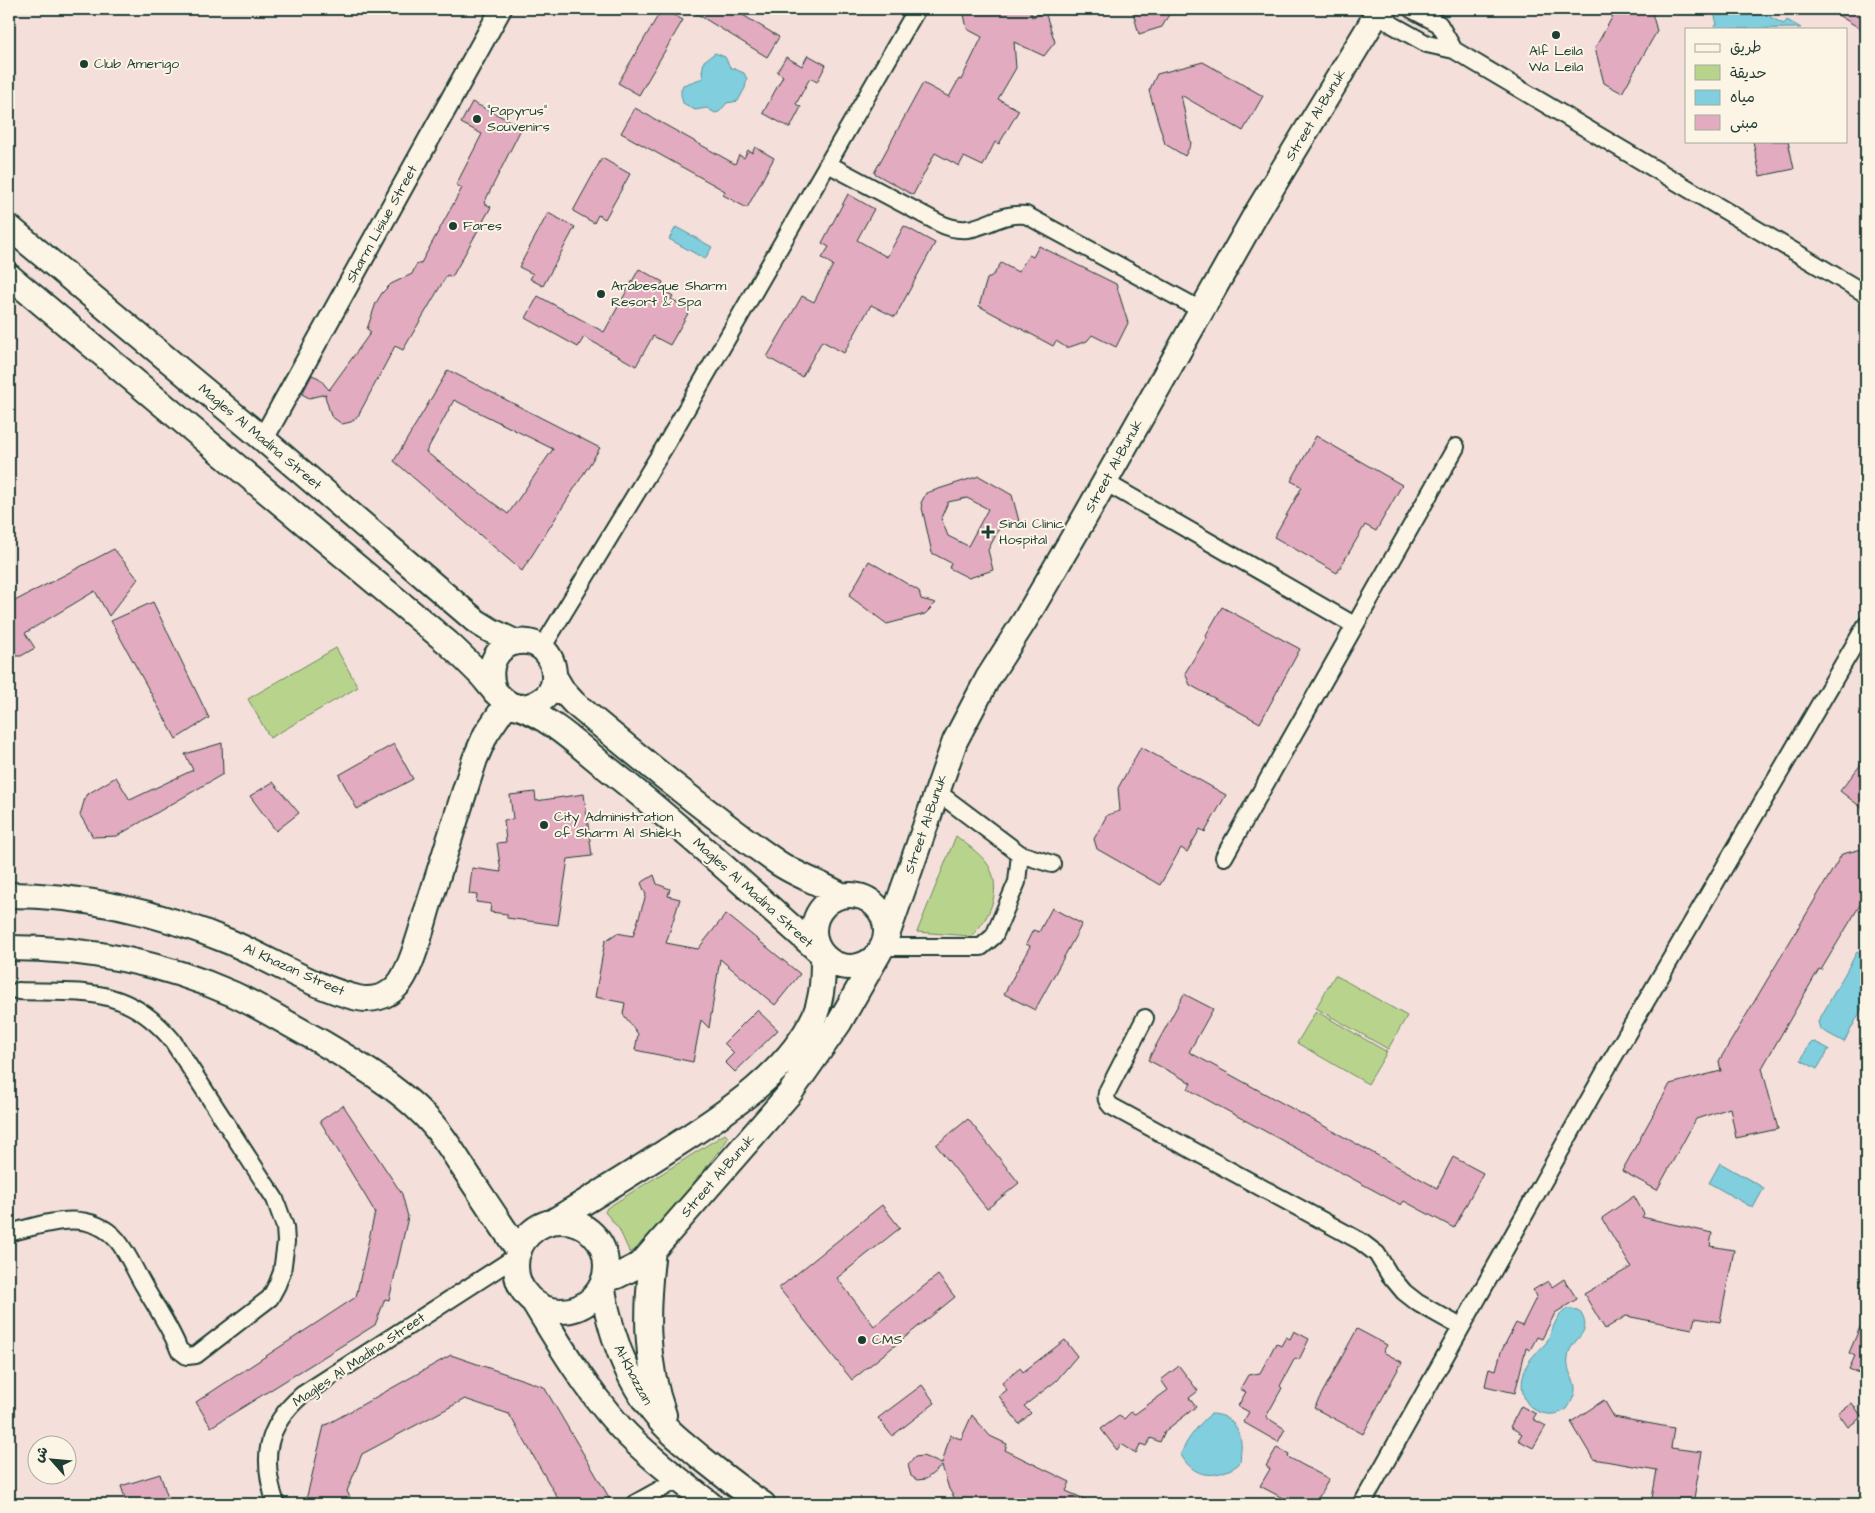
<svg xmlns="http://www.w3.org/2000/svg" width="1875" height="1513" font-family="'Architects Daughter','Playpen Sans Arabic',sans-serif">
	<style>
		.green { fill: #b8d48c; stroke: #6c8860 }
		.water { fill: #80cede; stroke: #59949a }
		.building { fill: #e2abbf; stroke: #1f3d34; fill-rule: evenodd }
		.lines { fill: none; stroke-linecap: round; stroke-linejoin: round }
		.minor-casing { stroke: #1f3d34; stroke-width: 20 }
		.tertiary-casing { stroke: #1f3d34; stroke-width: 24 }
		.secondary-casing { stroke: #1f3d34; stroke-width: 28 }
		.minor { stroke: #fcf5e5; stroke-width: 16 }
		.tertiary { stroke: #fcf5e5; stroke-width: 20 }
		.secondary { stroke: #fcf5e5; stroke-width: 24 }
		.poi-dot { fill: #1f3d34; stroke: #fcf5e5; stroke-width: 2 }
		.labels { text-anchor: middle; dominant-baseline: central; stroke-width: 4; stroke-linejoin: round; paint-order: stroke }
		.poi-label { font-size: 14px; fill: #1f3d34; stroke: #fcf5e5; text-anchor: start }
		.street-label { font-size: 14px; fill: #1f3d34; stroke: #fcf5e5 }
	</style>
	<rect width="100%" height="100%" fill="#f4dfda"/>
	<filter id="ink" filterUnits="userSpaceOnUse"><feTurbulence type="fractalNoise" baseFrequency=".02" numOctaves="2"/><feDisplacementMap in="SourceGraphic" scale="10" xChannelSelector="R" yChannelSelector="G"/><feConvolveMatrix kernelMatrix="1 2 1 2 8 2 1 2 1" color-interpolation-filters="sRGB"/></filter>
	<g filter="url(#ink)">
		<path class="green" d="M336 648 358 687 270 738 248 699Z
			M956 836C966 844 978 852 986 862 1004 886 991 918 971 936L917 932Z
			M1335 975 1407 1016 1388 1049 1316 1008Z
			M1316 1011 1387 1052 1368 1084 1297 1043Z
			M725 1134 728 1137 725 1143 649 1240 630 1253 619 1229 605 1212 607 1208Z"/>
		<path class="water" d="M1713 9H1769L1773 11 1770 17 1784 24 1787 20 1801 28 1715 29 1714 25 1717 24Z
			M715 53 725 57 730 67 744 73 747 79 745 88 738 101 727 103 719 112 715 113 707 108 695 110 683 103 681 95V90L683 85 703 78 702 72 704 61Z
			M676 227 712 247 705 259 669 239Z
			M1857 952 1866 957V1001L1844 1042 1820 1029 1818 1022Z
			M1815 1042 1829 1049 1817 1069 1801 1060 1810 1043Z
			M1720 1163 1764 1188 1753 1208 1709 1183Z
			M1569 1308 1580 1312C1595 1334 1570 1338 1568 1357 1565 1381 1586 1380 1567 1409 1558 1415 1548 1416 1537 1411 1518 1403 1519 1375 1530 1360 1534 1354 1541 1349 1546 1343 1553 1331 1555 1314 1569 1308Z
			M1211 1414C1232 1414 1243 1431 1241 1451 1240 1455 1241 1459 1240 1462 1238 1466 1234 1467 1231 1469 1210 1479 1193 1476 1181 1455 1183 1444 1202 1420 1211 1414Z"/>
		<path class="building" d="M662 9 683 20 639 95 618 83Z
			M689 9H733L779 37 767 57Z
			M963 9H1030L1032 17 1045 12 1055 42 1044 56 1014 42 1016 68 998 99 1019 110 999 144 995 142 983 166 964 157 959 166 935 153 913 195 874 173 923 83 949 97 959 79 961 80 982 37 967 29Z
			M1132 9H1172L1162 27 1139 34Z
			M1635 9H1651L1657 31 1622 93 1604 83 1595 48 1614 14Z
			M1828 9H1866V32Z
			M808 55 826 65 817 82 810 78 796 104 801 107 790 128 763 113 783 76 777 72 786 57 802 66Z
			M1203 62 1263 96 1243 131 1181 95 1191 144 1185 156 1165 144 1149 91 1157 74Z
			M472 102 522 127 484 203 491 207 452 277 447 275 403 350 395 346 358 416 351 422 342 424 331 416 325 396 326 394 309 398 302 394 312 375 319 378 329 390 371 332 367 329 376 303 382 293 391 284 412 274 416 265 421 263 462 188 456 185 482 134 461 123Z
			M635 108 735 164 739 155 744 158 748 150 752 153 755 147 774 158 747 208 723 195 725 191 621 133Z
			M1753 141H1788L1794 169 1760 176Z
			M602 158 630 174 605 219 598 215 594 223 573 211Z
			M848 194 874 209 857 240 887 257 904 226 935 243 895 317 871 305 844 353 822 341 802 377 767 357 802 296 814 302 833 265 822 258 829 247 822 243Z
			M548 213 575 227 543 286 530 279 533 274 519 267Z
			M1039 246 1116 284 1128 323 1116 347 1092 335 1087 341 1067 348 1056 341 1053 346 979 306 987 279 994 274 1001 263 1018 272 1029 255 1033 257Z
			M639 269 663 282 660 288 673 296 671 299 690 310 670 345 653 336 636 366 584 337 578 347 526 318 538 296 604 332Z
			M448 370 600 448 522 571 394 461ZM454 400 553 449 508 514 426 452Z
			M1316 436 1402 485 1376 531 1365 525 1337 573 1274 537 1302 487 1291 481Z
			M979 476 1012 495 1019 521 1000 527 988 550 993 570 969 578 949 568 951 563 932 553 921 503 926 493ZM967 498 988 509 968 546 948 536 941 518 948 502Z
			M114 549 138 579 109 616 95 591 25 633 35 648 21 656H9V604Z
			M869 561 919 591 921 599 936 603 925 614 887 624 849 596Z
			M153 602 209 718 176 739 111 621Z
			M1222 607 1300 649 1260 723 1190 685 1185 673 1207 637 1206 635Z
			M222 743 223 774 117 836 93 837 80 815 86 795 116 777 130 800 193 770 185 754Z
			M394 744 413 779 357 809 339 775Z
			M1141 747 1226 795 1205 832 1200 829 1187 852 1181 848 1160 885 1097 849 1094 839 1107 815 1120 811 1118 788Z
			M1866 758V811L1840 791Z
			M273 782 299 813 276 831 250 796Z
			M535 792 536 801 584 794 592 856 568 859 558 925 507 918V914L490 912 491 904 476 902 477 895 469 894 472 868 501 872 497 843 506 842 504 820 513 819 510 795Z
			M1866 848V895L1821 970 1819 969 1762 1068 1778 1129 1736 1138 1730 1108 1696 1119 1657 1190 1622 1171 1670 1084 1721 1071 1719 1061 1842 854Z
			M654 875 657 884 670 889 668 896 680 899 666 943 698 949 726 914 800 974 775 1005 720 959 709 1028 701 1020 693 1062 635 1050 638 1034 623 1014 625 1003 595 997 605 941 617 933 633 936 646 895 641 883Z
			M1052 908 1082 924 1035 1010 1004 994 1030 946 1026 944 1033 930 1039 932Z
			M1184 994 1213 1009 1189 1052 1437 1188 1453 1157 1483 1173 1454 1228 1404 1201 1401 1205 1213 1103 1188 1089 1191 1083 1148 1060Z
			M757 1010 778 1030 735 1072 725 1062 734 1053 724 1043Z
			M343 1105 402 1194 408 1217 389 1300 385 1299 375 1325 211 1427 196 1402 356 1297 375 1212 320 1121Z
			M968 1119 1019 1183 987 1209 936 1145Z
			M1634 1196 1644 1214 1642 1217 1712 1233 1710 1246 1734 1250 1720 1322 1695 1318 1692 1329 1626 1316 1605 1329 1584 1294 1631 1267 1602 1218Z
			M882 1205 900 1228 837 1278 874 1326 938 1275 955 1297 852 1380 779 1288Z
			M1564 1279 1577 1299 1555 1313 1542 1339 1537 1337 1530 1350 1526 1348 1515 1393 1485 1386 1489 1368 1496 1370 1501 1352 1516 1323 1522 1326 1537 1296 1533 1290 1548 1281 1552 1287Z
			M1866 1313V1376L1849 1369 1855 1356 1849 1353Z
			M1357 1329 1387 1345 1383 1352 1402 1362 1363 1434 1314 1408Z
			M1294 1331 1309 1339 1299 1360 1295 1358 1280 1386 1282 1388 1266 1417 1285 1429 1278 1442 1243 1422 1249 1412 1238 1406 1246 1392 1240 1389 1248 1375 1260 1373 1276 1343 1281 1346 1286 1337 1290 1339Z
			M1065 1340 1077 1356 1056 1381 1024 1406 1031 1413 1019 1424 999 1396 1007 1390 1002 1383 1020 1368 1023 1372Z
			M451 1355 544 1387 613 1504H561L509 1414 465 1399 362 1454 347 1491 353 1504H305L324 1426Z
			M1179 1366 1198 1391 1189 1398 1196 1407 1165 1431 1160 1442 1151 1438 1146 1446 1141 1444 1136 1453 1121 1444 1117 1450 1101 1429 1119 1416 1124 1419 1131 1412 1135 1414 1168 1390 1161 1380Z
			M922 1385 935 1403 892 1436 878 1418Z
			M1604 1400 1614 1417 1674 1428 1671 1448 1702 1452 1693 1504H1651L1657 1470 1593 1459 1571 1422Z
			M1852 1403 1862 1417 1848 1427 1838 1413Z
			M1521 1406 1536 1414 1533 1419 1546 1426 1533 1448 1518 1440 1522 1434 1510 1427Z
			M972 1415 990 1436 1007 1444 1005 1450 1070 1482 1066 1491 1096 1504H958L949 1489 942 1466 926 1479 917 1480 911 1476 908 1465 915 1457 923 1456 942 1464 950 1435 961 1439Z
			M1277 1447 1289 1454 1288 1457 1329 1479 1315 1504H1294L1260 1486 1270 1469 1266 1466Z
			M160 1474 170 1504H127L121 1486Z"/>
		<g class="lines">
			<defs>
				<path id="minor" d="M1386 9 1388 21 1393 25 1427 44 1454 50 1866 294
					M1411 9 1439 24 1454 50
					M828 164 939 223C977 242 992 211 1026 215L1201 310
					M1105 482 1354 625
					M542 648 665 446 917 9
					M936 791 1020 854
					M1224 857 1456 447
					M883 947H981L994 936 1017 882 1020 854 1052 864
					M1145 1018 1108 1090C1105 1097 1106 1101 1111 1106L1360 1241 1377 1254 1389 1274 1404 1292 1418 1303 1461 1327
					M9 1233C45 1224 88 1207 117 1240 128 1253 135 1271 144 1286 155 1306 171 1328 179 1350L187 1356 196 1355 270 1298 277 1285 282 1272 286 1242 285 1227 275 1199 172 1040C126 985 82 993 18 991
					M276 1504C261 1459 265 1427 302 1395L517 1256
					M634 1504 679 1479
					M1362 1504 1607 1068 1866 625"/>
				<path id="tertiary" d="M263 439 501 9"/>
				<path id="secondary" d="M9 227 263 439 477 622 490 630 515 642
					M9 276 448 643C459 653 470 664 481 675 497 693 511 719 540 701 547 697 553 689 554 680 557 622 473 633 495 692
					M554 676 563 691 574 703C639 757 704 811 774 860 794 875 819 882 841 895
					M516 706C551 718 579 746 607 768 682 827 752 892 823 955 823 976 823 995 815 1015 787 1076 719 1117 665 1152 628 1176 590 1199 552 1222
					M814 931a36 36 0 1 1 72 0a36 36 0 1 1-72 0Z
					M9 895C84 895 160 913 230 942 272 960 312 987 358 998 371 1001 387 997 396 987 411 973 422 927 428 907 444 857 459 808 475 759L486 734 507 703
					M885 941 955 741 988 678 1025 620 1085 517 1256 214 1380 9
					M9 948C86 948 161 962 233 994 261 1007 288 1024 316 1039 353 1061 393 1084 424 1115 441 1132 453 1152 466 1172 484 1199 501 1225 519 1251
					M516 1266a45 45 0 1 1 90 0a45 45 0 1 1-90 0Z
					M653 1250C646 1308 644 1359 664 1415
					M604 1279 617 1276 641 1264 790 1093 839 1023 879 953
					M602 1285C611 1339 630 1392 670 1431 679 1440 690 1448 699 1456 720 1473 741 1490 763 1504
					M533 1301C559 1344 586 1389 620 1427 647 1456 680 1480 710 1504"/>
			</defs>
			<use href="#minor" class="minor-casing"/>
			<use href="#tertiary" class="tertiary-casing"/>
			<use href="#secondary" class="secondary-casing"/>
			<use href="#minor" class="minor"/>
			<use href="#tertiary" class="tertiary"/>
			<use href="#secondary" class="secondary"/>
		</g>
	</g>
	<g class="poi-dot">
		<circle cx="1556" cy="35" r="5"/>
		<circle cx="84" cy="64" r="5"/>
		<circle cx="477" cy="119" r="5"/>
		<circle cx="453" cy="226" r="5"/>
		<circle cx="601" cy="294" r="5"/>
		<path d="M985.5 524.5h5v5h5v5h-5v5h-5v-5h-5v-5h5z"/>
		<circle cx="544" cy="825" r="5"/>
		<circle cx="862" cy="1340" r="5"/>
	</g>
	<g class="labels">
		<g class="poi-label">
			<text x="1556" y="51" text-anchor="middle">Alf Leila<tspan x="1556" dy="16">Wa Leila</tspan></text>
			<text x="94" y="64">Club Amerigo</text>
			<text x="487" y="111">"Papyrus"<tspan x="487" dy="16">Souvenirs</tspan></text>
			<text x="463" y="226">Fares</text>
			<text x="611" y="286">Arabesque Sharm<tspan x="611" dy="16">Resort &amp; Spa</tspan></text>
			<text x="999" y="524">Sinai Clinic<tspan x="999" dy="16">Hospital</tspan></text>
			<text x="554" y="817">City Administration<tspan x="554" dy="16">of Sharm Al Shiekh</tspan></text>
			<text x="872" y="1340">CMS</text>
		</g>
		<g class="street-label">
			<text transform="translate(1316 115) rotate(-59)">Street Al-Bunuk</text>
			<text transform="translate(382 224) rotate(-61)">Sharm Lisiue Street</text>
			<text transform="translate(260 437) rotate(40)">Magles Al Madina Street</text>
			<text transform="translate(1114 466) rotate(-61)">Street Al-Bunuk</text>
			<text transform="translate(926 824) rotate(-71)">Street Al-Bunuk</text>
			<text transform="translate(753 893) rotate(42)">Magles Al Madina Street</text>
			<text transform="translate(294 970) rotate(24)">Al Khazan Street</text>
			<text transform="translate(718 1176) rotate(-49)">Street Al-Bunuk</text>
			<text transform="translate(359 1360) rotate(-34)">Magles Al Madina Street</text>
			<text transform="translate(633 1375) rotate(62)">Al-Khazzan</text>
		</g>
	</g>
	<rect width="1875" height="1513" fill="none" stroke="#fcf5e5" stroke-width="30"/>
	<rect x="15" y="15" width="1845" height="1483" fill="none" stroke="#1f3d34" stroke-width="2" filter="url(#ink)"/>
	<rect x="1685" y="28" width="162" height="115" fill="#fcf5e5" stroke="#a4ab9e"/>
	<rect x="1695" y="44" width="25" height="8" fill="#fcf5e5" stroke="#a4ab9e"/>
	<text x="1730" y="52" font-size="15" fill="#1f3d34">طريق</text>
	<rect x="1695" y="65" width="25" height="15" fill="#b8d48c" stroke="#a4ab9e"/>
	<text x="1730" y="78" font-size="15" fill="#1f3d34">حديقة</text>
	<rect x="1695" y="90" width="25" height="15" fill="#80cede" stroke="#a4ab9e"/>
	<text x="1730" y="102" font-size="15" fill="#1f3d34">مياه</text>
	<rect x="1695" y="115" width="25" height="15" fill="#e2abbf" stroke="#a4ab9e"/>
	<text x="1730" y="128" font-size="15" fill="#1f3d34">مبنى</text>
	<g transform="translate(52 1460) rotate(297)"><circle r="24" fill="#fcf5e5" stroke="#a4ab9e"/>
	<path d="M0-4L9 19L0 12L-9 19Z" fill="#1f3d34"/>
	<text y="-8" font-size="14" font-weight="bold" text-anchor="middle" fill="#1f3d34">ش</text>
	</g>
</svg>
